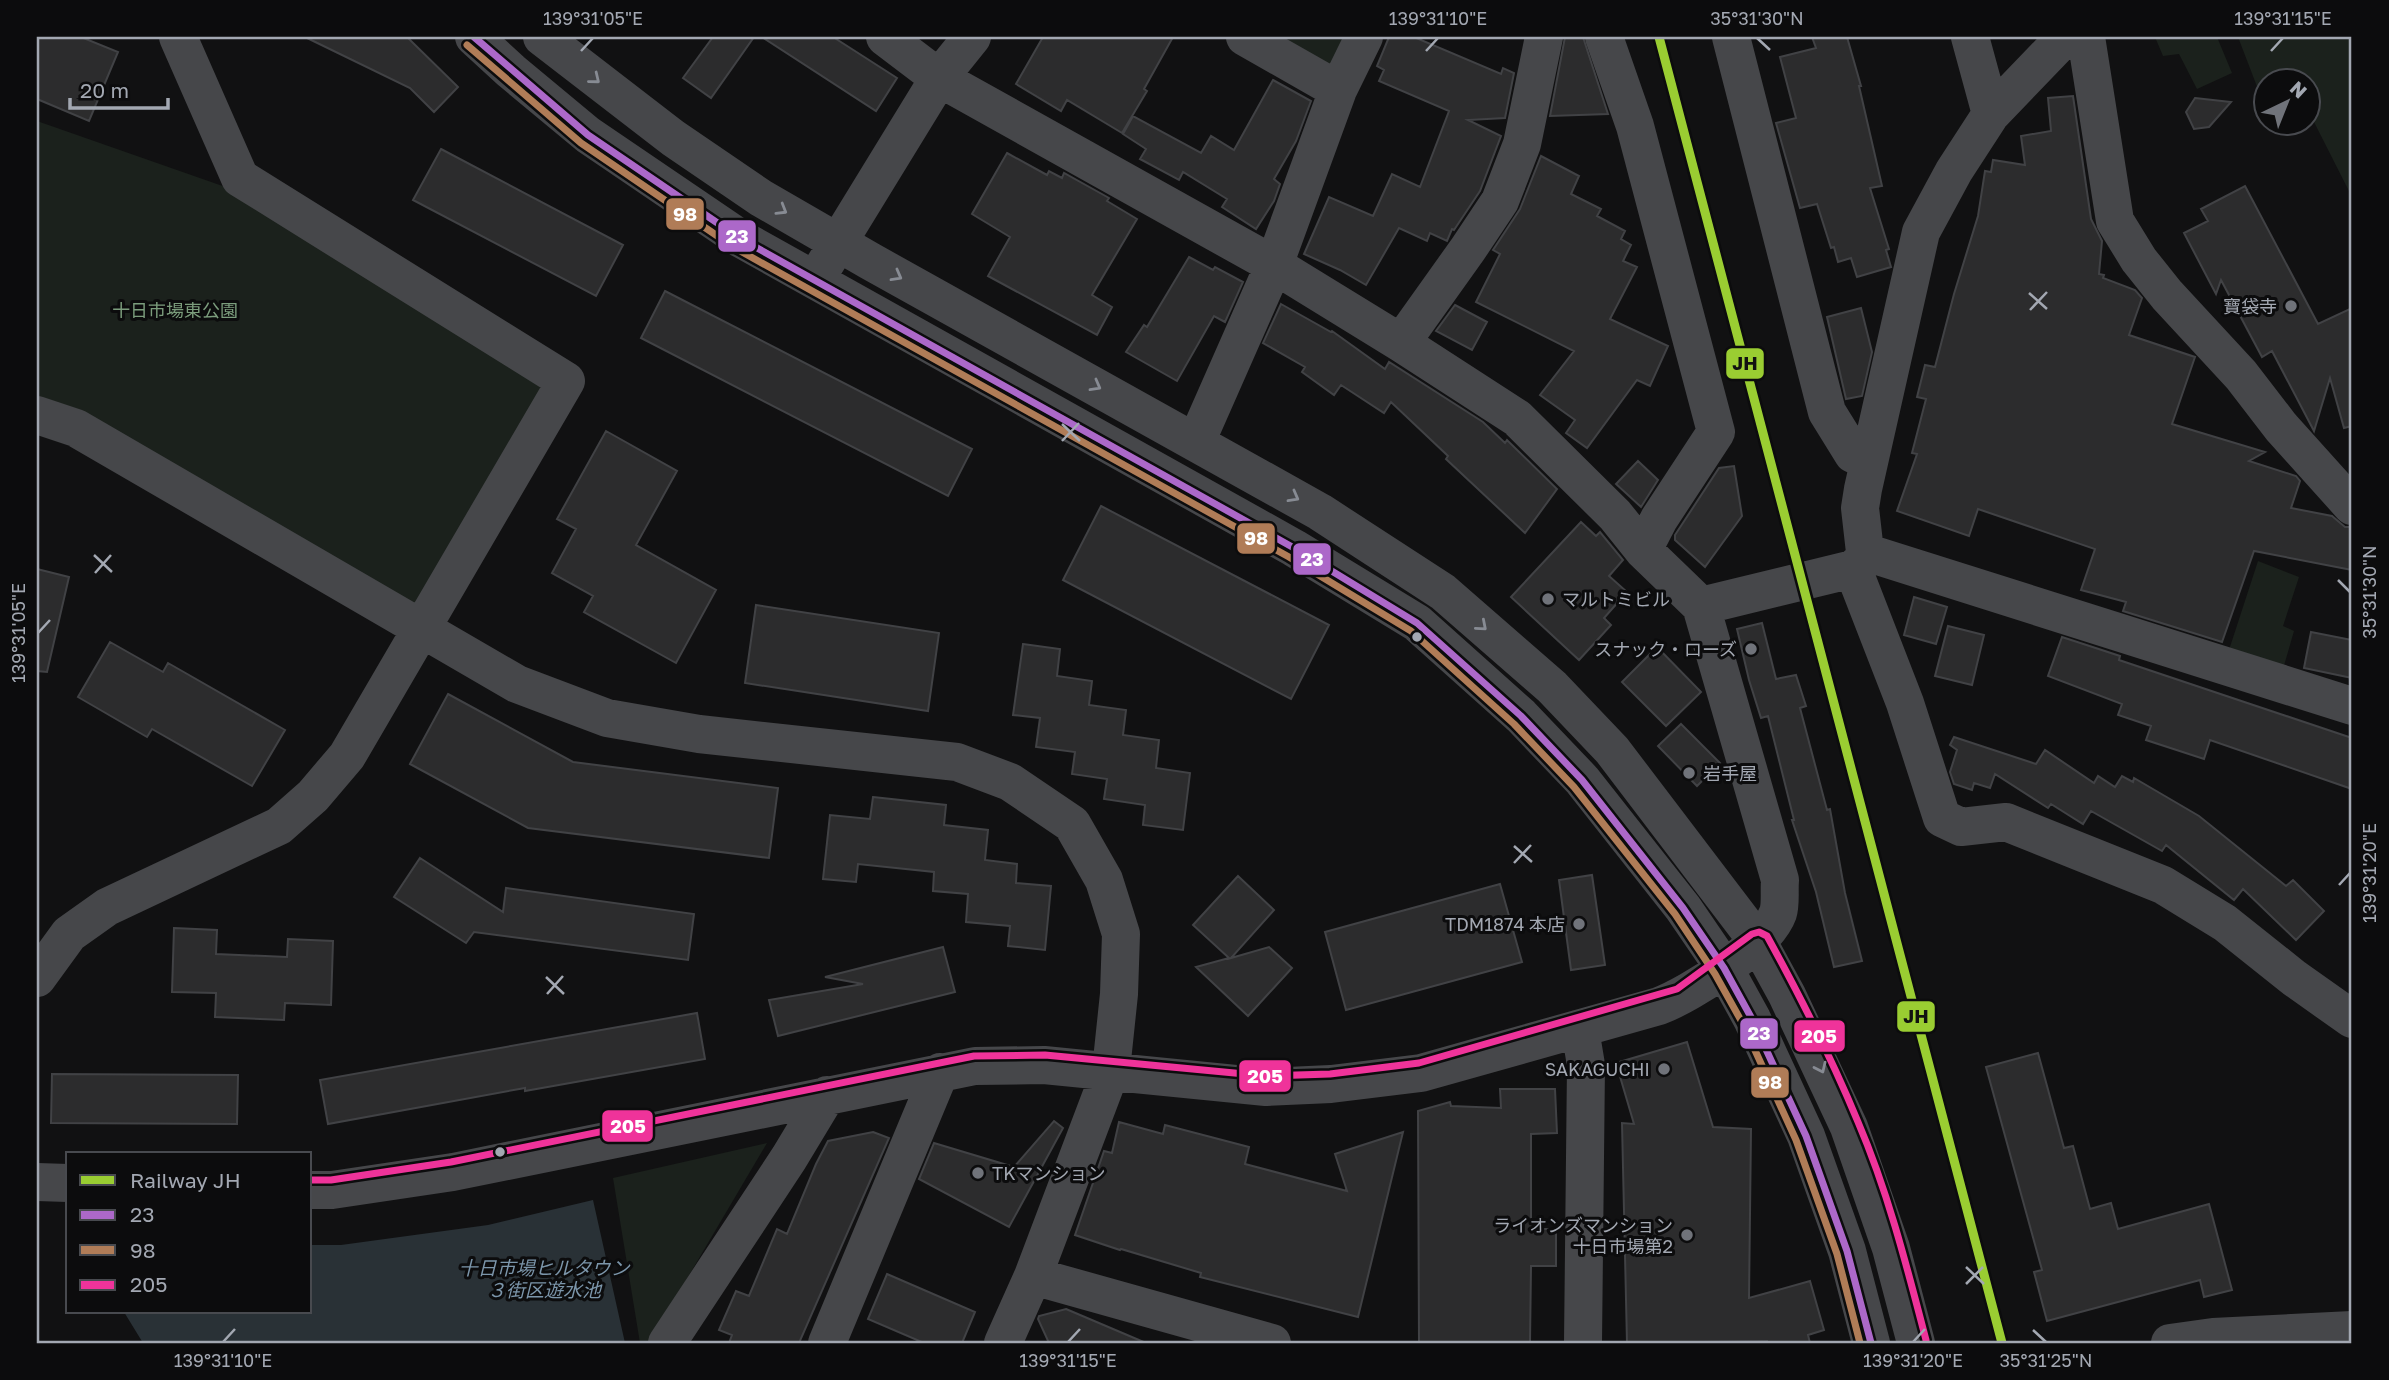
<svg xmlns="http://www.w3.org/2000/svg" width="2389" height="1380" font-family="'Golos Text','Noto Sans JP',sans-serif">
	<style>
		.green { fill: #1b211c }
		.water { fill: #293136 }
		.building { fill: #2c2c2d; stroke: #414245; stroke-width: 2 }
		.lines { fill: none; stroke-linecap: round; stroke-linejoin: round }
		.minor { stroke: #46474a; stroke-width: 38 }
		.bus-1-casing { stroke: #0c0c0d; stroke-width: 12 }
		.bus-2-casing { stroke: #0c0c0d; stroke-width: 12 }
		.bus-3-casing { stroke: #0c0c0d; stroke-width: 12 }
		.bus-1 { stroke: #ac68c9; stroke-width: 7 }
		.bus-2 { stroke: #b07c57; stroke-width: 7 }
		.bus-3 { stroke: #ef339a; stroke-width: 7 }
		.rail-1-casing { stroke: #0c0c0d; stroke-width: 14 }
		.rail-1 { stroke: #9acd32; stroke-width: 9 }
		.oneway { stroke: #878b93 }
		.ticks { fill: none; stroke: #a3a8b2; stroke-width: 2.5 }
		.poi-dot { fill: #70737a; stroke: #0c0c0d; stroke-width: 2.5 }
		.bus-dot { fill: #a3a8b2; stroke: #0c0c0d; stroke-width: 2.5 }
		.labels { text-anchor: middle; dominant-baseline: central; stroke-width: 6; stroke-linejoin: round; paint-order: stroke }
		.poi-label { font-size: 18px; fill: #a3a8b2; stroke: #0c0c0d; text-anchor: end }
		.park-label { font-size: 18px; fill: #7b9c7c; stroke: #0c0c0d }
		.water-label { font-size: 19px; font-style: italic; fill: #7c96ab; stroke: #0c0c0d }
		.line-badge { stroke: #0c0c0d; stroke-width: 2.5 }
		.badge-label { font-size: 19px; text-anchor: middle; font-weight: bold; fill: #fff }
		.pale-badge-label { font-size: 19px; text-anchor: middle; font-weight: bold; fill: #111 }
		.neatline { fill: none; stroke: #a3a8b2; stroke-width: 2.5 }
		.ticks-label { font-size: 18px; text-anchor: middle; fill: #a3a8b2 }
	</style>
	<rect width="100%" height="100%" fill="#111112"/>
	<path class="green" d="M1274 37H1350L1332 71Z
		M2155 37H2217L2232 73 2197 89 2179 54 2163 56Z
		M2238 37H2352V197L2314 122H2308V80H2266V110Z
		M37 121 234 190 549 384 414 608 37 399Z
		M2258 561 2299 577 2283 626 2294 631 2283 669 2228 653Z
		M767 1143 649 1343H640L613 1178Z"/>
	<path class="water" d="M593 1200 625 1343H143L124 1312H310V1245H341L488 1225Z"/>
	<path class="building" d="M37 37H81L118 52 89 121 37 99Z
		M305 37H407L458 87 434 112 410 88Z
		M713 37H754L711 98 683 78Z
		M762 37H833L897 78 876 111Z
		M1043 37H1173L1144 89 1147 91 1122 133 1067 100 1061 111 1016 84Z
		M1389 37H1414L1501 74 1503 68 1514 73 1505 118 1468 120 1501 136 1480 191 1454 230 1452 229 1447 241 1430 233 1427 241 1399 228 1366 285 1340 270 1304 254 1329 197 1373 216 1392 174 1420 187 1449 111 1379 81 1384 70 1377 66Z
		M1565 37H1583L1608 114 1550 116Z
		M1812 37H1847L1861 86H1859L1882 186 1870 188 1889 249 1886 250 1891 267 1857 277 1851 258 1838 262 1834 247 1831 248 1817 204 1800 208 1776 123 1796 118 1780 57 1816 48Z
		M1273 80 1311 101 1296 141 1274 179 1280 184 1274 201 1256 229 1222 207 1227 199 1183 172 1179 180 1140 159 1146 149 1123 134 1133 116 1201 153 1211 136 1234 150Z
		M2073 96 2091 219 2102 241 2099 274 2104 275 2103 278 2135 290 2142 298 2129 335 2195 357 2172 424 2265 452 2249 461 2296 476 2300 481 2291 508 2332 516 2345 527H2352V570L2254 551 2222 642 2123 611 2126 602 2081 590 2095 549 1978 509 1969 536 1897 511 1917 454 1912 453 1926 399 1917 397 1925 365 1935 367 1954 294 1978 216 1985 171 1991 172 1993 160 2025 165 2021 136 2051 131 2048 98Z
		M2195 98 2231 102 2209 127 2194 129 2186 112Z
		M441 149 623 245 596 296 413 200Z
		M1007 153 1047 175 1049 171 1062 178 1064 173 1109 198 1107 201 1137 219 1092 295 1112 307 1097 335 988 276 1010 237 972 214Z
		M1541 156 1579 176 1571 194 1601 209 1597 216 1625 231 1621 239 1631 245 1623 261 1637 267 1610 319 1668 346 1650 386 1637 380 1587 448 1566 433 1575 420 1540 395 1574 351 1476 302 1500 254 1493 250 1520 209Z
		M2245 186 2318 324 2352 308V426L2344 428 2330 378 2314 431 2272 351 2262 357 2221 280 2216 294 2184 233 2208 221 2201 209Z
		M1189 257 1213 270 1215 267 1243 282 1225 322 1214 316 1177 381 1126 352 1144 325 1147 327Z
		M665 291 972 449 948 496 641 338Z
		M1281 304 1331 332 1332 331 1385 369 1389 362 1483 422 1505 443 1507 440 1557 489 1525 533 1446 459 1448 456 1391 402 1384 413 1341 385 1334 395 1302 372 1305 367 1263 343Z
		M1455 305 1487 322 1472 350 1436 331Z
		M1861 308 1872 352 1862 396 1846 399 1827 317Z
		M606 431 677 471 636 545 716 590 676 663 584 612 593 596 552 573 576 529 557 519Z
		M1638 461 1658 480 1641 507 1616 484Z
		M1734 466 1742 516 1705 567 1675 540V535L1719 468Z
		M1101 506 1329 625 1291 699 1063 580Z
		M1581 522 1596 536 1600 532 1623 560 1609 576 1627 592 1604 618 1611 625 1579 660 1511 597Z
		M37 569 69 577 47 672 37 671Z
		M1914 597 1947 607 1936 644 1904 635Z
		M756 605 939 633 928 711 745 683Z
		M1762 623 1776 679 1796 675 1806 706 1800 708 1827 810 1830 809 1845 893 1862 961 1834 967 1816 892 1792 820H1794L1768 716 1761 718 1749 680 1737 629Z
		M1948 626 1984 635 1972 685 1935 676Z
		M2311 632 2352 640V678L2304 668Z
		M2062 637 2120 656 2119 660 2352 738V789L2210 740 2204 759 2146 740 2151 726 2118 715 2122 704 2048 676Z
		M110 642 163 672 168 663 285 730 252 786 152 729 147 737 78 697Z
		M1023 644 1060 649 1057 676 1092 681 1089 705 1126 710 1123 735 1159 740 1156 768 1190 773 1183 830 1143 825 1145 805 1104 799 1107 779 1072 774 1075 752 1036 747 1040 718 1013 715Z
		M1657 647 1701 692 1666 726 1622 682Z
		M448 694 573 762 778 788 769 858 528 828 410 764Z
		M1681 724 1720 763 1697 786 1658 746Z
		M1954 737 2036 764 2045 750 2094 783 2098 776 2115 787 2122 776 2133 782 2134 778 2199 816 2286 886 2293 880 2324 911 2296 940 2243 889 2234 900 2166 845 2162 851 2091 811 2083 824 2051 804 2048 808 1995 774 1990 788 1974 783 1972 790 1954 784 1950 772 1957 750 1950 745Z
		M873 797 946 805 944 825 988 830 985 860 1017 864 1016 883 1051 886 1045 950 1008 946 1010 926 966 922 968 894 933 891 934 872 858 864 856 882 823 879 830 815 870 819Z
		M420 858 503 912 506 888 694 914 688 960 474 932 466 943 394 897Z
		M1592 875 1605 965 1571 970 1559 880Z
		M1238 876 1274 910 1231 958 1269 947 1292 968 1248 1016 1196 967 1229 958 1193 925Z
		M1500 884 1522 962 1346 1010 1325 932Z
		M174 928 217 930 216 954 287 957 288 939 333 941 331 1005 285 1003 284 1020 215 1017 216 993 172 992Z
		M943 947 955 992 778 1036 769 1000 863 984 825 977Z
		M697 1013 705 1059 525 1091V1088L328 1124 320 1080Z
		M1687 1042 1713 1127 1751 1129 1749 1298 1810 1281 1824 1330 1808 1335 1810 1343H1767V1341L1627 1343 1622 1123 1634 1124 1616 1063Z
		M2038 1053 2064 1148 2073 1146 2090 1209 2111 1203 2118 1229 2209 1204 2232 1290 2204 1297 2200 1280 2047 1321 2034 1272 2042 1270 1986 1067Z
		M52 1074 238 1075 237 1124 51 1123Z
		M1500 1089H1555L1557 1133 1531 1134V1219L1532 1229H1556V1266H1531L1530 1343H1419L1418 1111 1450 1102 1451 1106 1501 1108Z
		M1054 1121 1063 1128 1009 1227 919 1179 934 1143 1014 1167Z
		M1119 1122 1163 1134 1165 1125 1249 1147 1245 1164 1347 1191 1335 1154 1403 1132 1358 1317 1200 1277 1201 1273 1121 1249 1120 1250 1075 1235 1104 1151 1112 1153Z
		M873 1132 889 1138 799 1343H729L732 1335 719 1330 736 1291 749 1296 777 1229 787 1234 816 1164 828 1141Z
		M887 1274 975 1312 962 1343H924L868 1319Z
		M1066 1309 1146 1343H1049L1038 1319 1039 1316Z"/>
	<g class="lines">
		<path class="minor" d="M474 37 511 71 588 135 741 239 1294 548 1417 623 1521 716 1582 780 1683 908 1724 968 1752 1019 1806 1136 1847 1251 1871 1343
			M542 37 673 138 761 198 870 261 1320 512 1443 592 1552 687 1612 750 1758 942 1787 995 1849 1127 1891 1248 1916 1343
			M885 37 939 78 1274 265 1401 343 1517 418 1615 515 1643 550 1701 606
			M1245 37 1338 90
			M1604 37 1635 126 1716 432 1659 519 1643 550
			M1731 37 1827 412 1853 454 1869 459
			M1970 37 1991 114
			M2086 37 2115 221 2139 260 2167 295 2241 375 2281 427 2352 506
			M825 264 939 78 972 37
			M1401 343 1468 249 1500 201 1522 144 1544 37
			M37 415 76 428 517 684 607 718 699 734 957 762 1010 782 1072 824 1104 880 1121 934 1119 994 1111 1070 1033 1276 1003 1343
			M1196 442 1274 265 1338 90 1364 37
			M1865 552 2352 706
			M1853 569 1905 703 1942 818 1961 827 2006 822 2163 885 2225 923 2294 978 2352 1019
			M37 978 69 934 107 907 279 826 313 796 347 756 566 381 240 178 178 37
			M1580 1029 1586 1065 1583 1343
			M37 1182 68 1183
			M310 1190H332L453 1172 975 1066 1044 1065 1266 1087 1331 1084 1421 1073 1659 1006C1691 994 1766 946 1778 913 1781 904 1779 890 1780 880L1701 606 1853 569 1862 561 1865 552 1860 508 1863 489 1921 232 1954 171 1991 114 2065 37
			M1033 1276 1272 1343
			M667 1343 789 1158 827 1095
			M827 1343 940 1072
			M2170 1343 2213 1337 2352 1330"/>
		<defs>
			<path id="bus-1" d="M474 37 588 135 741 239 1294 548 1417 623 1521 716 1582 780 1683 908 1724 968 1752 1019 1806 1136 1847 1251 1871 1343"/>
			<path id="bus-2" d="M467 45 581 143 735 248 1289 557 1411 631 1514 724 1574 787 1675 914 1715 974 1743 1024 1796 1140 1837 1254 1860 1343"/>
			<path id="bus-3" d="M310 1180H331L451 1162 974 1056 1045 1055 1266 1076 1330 1074 1419 1063 1677 989 1752 934 1759 932 1767 936C1800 996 1832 1059 1858 1122 1888 1192 1907 1267 1926 1340"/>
		</defs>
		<use href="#bus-1" class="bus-1-casing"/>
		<use href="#bus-2" class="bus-2-casing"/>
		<use href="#bus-3" class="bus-3-casing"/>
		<use href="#bus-1" class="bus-1"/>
		<use href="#bus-2" class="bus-2"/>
		<use href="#bus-3" class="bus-3"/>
		<defs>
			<path id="rail-1" d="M1659 37 2002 1343"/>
		</defs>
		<use href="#rail-1" class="rail-1-casing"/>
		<use href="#rail-1" class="rail-1"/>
	</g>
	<defs><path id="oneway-chevron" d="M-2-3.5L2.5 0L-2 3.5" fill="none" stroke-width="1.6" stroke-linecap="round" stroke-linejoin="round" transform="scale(1.75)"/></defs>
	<g class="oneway">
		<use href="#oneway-chevron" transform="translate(595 79) rotate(39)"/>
		<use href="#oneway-chevron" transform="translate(782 210) rotate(31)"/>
		<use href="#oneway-chevron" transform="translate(897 276) rotate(29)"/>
		<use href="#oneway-chevron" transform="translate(1096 386) rotate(29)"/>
		<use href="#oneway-chevron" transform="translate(1294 497) rotate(29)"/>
		<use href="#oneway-chevron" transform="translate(1482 626) rotate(41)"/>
		<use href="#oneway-chevron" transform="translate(1821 1068) rotate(65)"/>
	</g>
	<path class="ticks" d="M1757 38 1770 50M581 51 593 38M1426 51 1438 38M2271 51 2283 38M2029 293 2047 309M2030 310 2047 292M1062 424 1080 441M1062 441 1079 423M94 555 112 572M95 573 111 555M2338 580 2350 592M38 633 50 620M1514 846 1532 862M1514 863 1531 845M2339 885 2350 873M546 977 564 994M547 994 563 976M1966 1267 1984 1284M1966 1284 1983 1267M2033 1330 2046 1342M223 1342 235 1329M1068 1342 1080 1329M1913 1342 1925 1329"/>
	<g class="poi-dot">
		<circle cx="2291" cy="306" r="7"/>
		<circle cx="1548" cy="599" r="7"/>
		<circle cx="1751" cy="649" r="7"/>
		<circle cx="1689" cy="773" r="7"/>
		<circle cx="1579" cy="924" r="7"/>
		<circle cx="1664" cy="1069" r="7"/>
		<circle cx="978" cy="1173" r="7"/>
		<circle cx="1687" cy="1235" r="7"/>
	</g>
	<g class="bus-dot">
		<circle cx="1417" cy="637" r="6"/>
		<circle cx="500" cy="1152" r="6"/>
	</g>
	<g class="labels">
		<g class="poi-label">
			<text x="2277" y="306">寶袋寺</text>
			<text x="1562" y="599" text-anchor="start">マルトミビル</text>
			<text x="1737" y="649">スナック・ローズ</text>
			<text x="1703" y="773" text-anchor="start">岩手屋</text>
			<text x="1565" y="924">TDM1874 本店</text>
			<text x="1650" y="1069">SAKAGUCHI</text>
			<text x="992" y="1173" text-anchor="start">TKマンション</text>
			<text x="1673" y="1225">ライオンズマンション<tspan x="1673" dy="21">十日市場第2</tspan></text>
		</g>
		<g class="park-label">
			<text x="175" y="310">十日市場東公園</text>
		</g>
		<g class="water-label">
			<text x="544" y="1267">十日市場ヒルタウン<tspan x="544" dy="22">３街区遊水池</tspan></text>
		</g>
	</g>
	<g class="line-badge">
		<rect x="665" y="197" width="40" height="34" rx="7" fill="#b07c57"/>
		<rect x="717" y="219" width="40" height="34" rx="7" fill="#ac68c9"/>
		<rect x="1725" y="347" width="40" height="33" rx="7" fill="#9acd32"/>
		<rect x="1236" y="522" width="40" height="33" rx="7" fill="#b07c57"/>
		<rect x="1292" y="542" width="40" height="34" rx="7" fill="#ac68c9"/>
		<rect x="1896" y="1000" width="40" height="33" rx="7" fill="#9acd32"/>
		<rect x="1739" y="1017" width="40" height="33" rx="7" fill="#ac68c9"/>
		<rect x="1793" y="1019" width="53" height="34" rx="7" fill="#ef339a"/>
		<rect x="1238" y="1059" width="54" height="34" rx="7" fill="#ef339a"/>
		<rect x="1750" y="1066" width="40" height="33" rx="7" fill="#b07c57"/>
		<rect x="601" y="1109" width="53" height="34" rx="7" fill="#ef339a"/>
	</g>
	<g class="badge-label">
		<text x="685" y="221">98</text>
		<text x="737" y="243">23</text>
		<text x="1256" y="545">98</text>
		<text x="1312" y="566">23</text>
		<text x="1759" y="1040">23</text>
		<text x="1819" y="1043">205</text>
		<text x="1265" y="1083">205</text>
		<text x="1770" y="1089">98</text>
		<text x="628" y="1133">205</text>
	</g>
	<g class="pale-badge-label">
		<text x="1745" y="370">JH</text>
		<text x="1916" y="1023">JH</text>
	</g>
	<rect width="2389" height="1380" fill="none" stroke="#0c0c0d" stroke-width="77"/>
	<rect x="66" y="1152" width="245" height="161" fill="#0c0c0d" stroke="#484a4f" stroke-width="2"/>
	<rect x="80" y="1175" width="35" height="10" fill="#9acd32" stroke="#484a4f" stroke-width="2"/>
	<text x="130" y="1188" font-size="21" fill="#a3a8b2">Railway JH</text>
	<rect x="80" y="1210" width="35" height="10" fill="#ac68c9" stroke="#484a4f" stroke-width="2"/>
	<text x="130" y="1222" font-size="21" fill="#a3a8b2">23</text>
	<rect x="80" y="1245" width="35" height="10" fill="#b07c57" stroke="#484a4f" stroke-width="2"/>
	<text x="130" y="1258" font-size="21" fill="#a3a8b2">98</text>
	<rect x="80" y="1280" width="35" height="10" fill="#ef339a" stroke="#484a4f" stroke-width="2"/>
	<text x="130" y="1292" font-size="21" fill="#a3a8b2">205</text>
	<g transform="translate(2287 102) rotate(43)"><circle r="33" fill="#0c0c0d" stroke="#484a4f" stroke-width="2"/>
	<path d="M0-5L12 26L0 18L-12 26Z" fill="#70737a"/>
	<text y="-10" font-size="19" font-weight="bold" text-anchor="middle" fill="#a3a8b2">N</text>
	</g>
	<path d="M70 98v10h98v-10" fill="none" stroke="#a3a8b2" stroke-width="3.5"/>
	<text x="80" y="98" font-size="21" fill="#a3a8b2" stroke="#0c0c0d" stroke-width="5" paint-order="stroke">20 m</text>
	<rect x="38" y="38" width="2312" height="1304" class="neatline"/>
	<g class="ticks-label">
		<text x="593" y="25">139°31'05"E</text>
		<text x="1438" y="25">139°31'10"E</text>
		<text x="1757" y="25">35°31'30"N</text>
		<text x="2283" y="25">139°31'15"E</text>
		<text transform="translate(2370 592) rotate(-90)" y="6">35°31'30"N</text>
		<text transform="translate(19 633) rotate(-90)" y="6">139°31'05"E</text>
		<text transform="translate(2370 873) rotate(-90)" y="6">139°31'20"E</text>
		<text x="223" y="1367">139°31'10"E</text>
		<text x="1068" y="1367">139°31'15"E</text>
		<text x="1913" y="1367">139°31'20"E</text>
		<text x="2046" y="1367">35°31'25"N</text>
	</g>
</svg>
